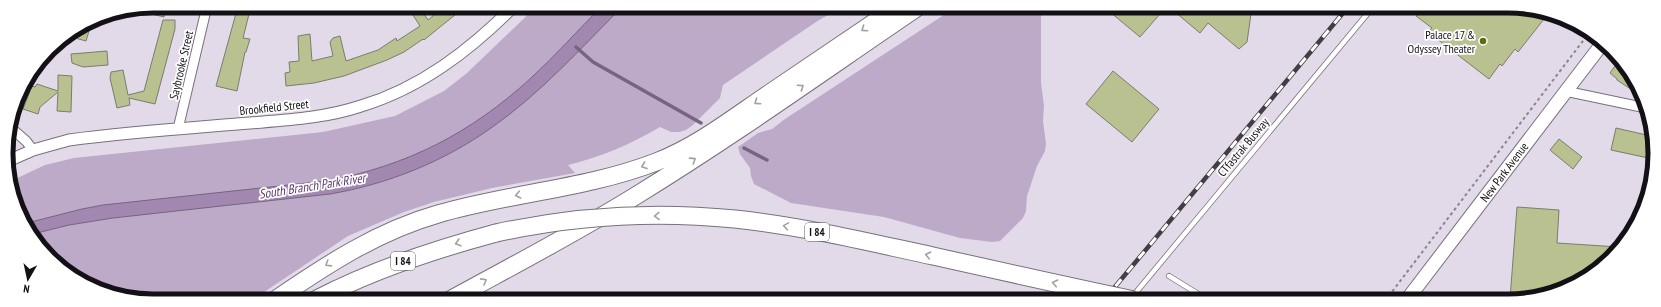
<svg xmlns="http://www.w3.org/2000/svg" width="1661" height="307" font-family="'PT Sans Narrow',sans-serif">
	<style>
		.green { fill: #bda9c8 }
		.water { fill: #a288b0; stroke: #776482 }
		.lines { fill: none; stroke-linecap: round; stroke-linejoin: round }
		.stream { stroke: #776482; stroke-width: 3.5 }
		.building { fill: #bac191; stroke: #7a7c6e }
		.service-casing { stroke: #78707c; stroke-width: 6 }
		.minor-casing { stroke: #78707c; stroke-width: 11 }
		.tertiary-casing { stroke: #78707c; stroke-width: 13 }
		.secondary-casing { stroke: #78707c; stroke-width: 15 }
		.motorway-casing { stroke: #78707c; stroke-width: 19 }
		.path { stroke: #8b848f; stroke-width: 2; stroke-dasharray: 3 3; stroke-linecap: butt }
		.service { stroke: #fff; stroke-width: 4.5 }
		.minor { stroke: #fff; stroke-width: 9 }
		.tertiary { stroke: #fff; stroke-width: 11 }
		.secondary { stroke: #fff; stroke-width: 13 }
		.motorway { stroke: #fff; stroke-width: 17 }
		.rail-casing { stroke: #423e45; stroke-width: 4.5 }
		.rail { stroke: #fff; stroke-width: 3; stroke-dasharray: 9; stroke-linecap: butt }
		.motorway-bridge-casing { stroke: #78707c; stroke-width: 19; stroke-linecap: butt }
		.motorway-bridge { stroke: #fff; stroke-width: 17 }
		.oneway { stroke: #a1a0a2 }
		.poi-dot { fill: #626a0e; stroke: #fff; stroke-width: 1.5 }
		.labels { text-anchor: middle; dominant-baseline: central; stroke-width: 3.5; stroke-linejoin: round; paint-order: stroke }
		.shield { fill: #fff; stroke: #5a585c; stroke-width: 1 }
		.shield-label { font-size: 11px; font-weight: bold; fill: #141116 }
		.poi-label { font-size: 12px; fill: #141116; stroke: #fff; text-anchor: end }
		.street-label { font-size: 12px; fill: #141116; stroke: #fff }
		.water-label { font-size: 13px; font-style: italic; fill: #5d3a70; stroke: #fff }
		.rim { fill: none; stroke: #141116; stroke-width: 5 }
	</style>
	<rect width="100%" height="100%" fill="#e3dae9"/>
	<path class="green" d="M537 6 843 7 819 20 723 85 720 98 693 125 686 130 679 132H671L660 127C631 144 601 157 568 165L575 173 492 188 434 202 404 212 348 236 252 300H134L80 281 42 251 14 201 11 181 45 165 74 158 323 132 395 116 444 91 467 73Z
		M956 7H1041V83L1044 106 1043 121 1046 144 1045 151 1037 166 1027 196 1026 211 1023 218 1000 241 992 242 960 238 884 217 791 203 754 184 751 176 750 168 740 154 738 147 758 133 772 129 785 119Z"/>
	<path class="water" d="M602 6H623C581 48 540 94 491 128 443 162 388 184 330 194L113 218 69 225 33 234 27 223 82 209 103 205 326 181C407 166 471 133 531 78 556 55 578 30 602 6Z"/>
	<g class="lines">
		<path class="stream" d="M576 47 593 62 701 123
			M744 148 767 160"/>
	</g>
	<path class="building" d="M154 6H167L164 17 135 10Z
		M238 6H251L243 38 250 39 246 52H245L237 91 216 86Z
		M445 6H466L424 40 423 39 404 52 387 60 344 76 314 83 286 86 285 73 290 72 289 62 299 61 298 36 310 34 312 61 333 56 330 42 333 38 340 36 346 61 378 50 396 38 397 41 420 26 411 12 419 7 428 20Z
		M1104 7H1166L1140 37Z
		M1169 7H1252L1247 42 1239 49 1208 23 1200 33Z
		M1423 7H1527L1548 14 1518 52 1515 49 1502 66 1500 64 1489 79 1428 32 1432 28 1416 16Z
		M163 20H175V29L155 104 129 98 130 105 117 108 110 78 111 72 123 70 128 95 144 91Z
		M92 21 86 41 68 36 80 28Z
		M107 51 108 65 83 67 72 63 71 54Z
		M1622 62 1624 64 1639 92 1629 88 1617 80V79L1610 73 1617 63 1620 65Z
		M1113 71 1159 109 1132 142 1086 104Z
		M58 75 72 76 71 112 57 111 58 92 40 107 38 114 23 109 32 86 35 87 37 84 58 91Z
		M1616 128 1651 136 1653 159 1611 150Z
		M1559 139 1582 157 1573 169 1550 150Z
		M1517 207 1559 210 1557 243 1619 247 1612 258 1573 286 1521 300 1510 299Z"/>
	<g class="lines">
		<defs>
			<path id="service" d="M1169 276 1208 300
				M1133 296 1373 7"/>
			<path id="minor" d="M1565 91 1646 108
				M10 127 26 141 33 150
				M178 129 207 6"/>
			<path id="tertiary" d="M8 161 33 150 69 140C129 132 190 128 250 123 287 120 325 118 361 106 421 88 470 50 514 6"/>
			<path id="secondary" d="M1406 301 1602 44"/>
			<path id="motorway" d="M275 300C326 265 378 231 438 214 510 193 586 189 656 162 695 147 729 121 764 97 808 67 852 37 897 7
				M315 300C372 270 433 250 496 233
				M450 300C512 266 576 233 637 195 733 136 825 70 918 7"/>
		</defs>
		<use href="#service" class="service-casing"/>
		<use href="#minor" class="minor-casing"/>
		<use href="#tertiary" class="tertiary-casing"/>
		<use href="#secondary" class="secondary-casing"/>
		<use href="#motorway" class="motorway-casing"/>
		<path class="path" d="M1385 301 1589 33"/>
		<use href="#service" class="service"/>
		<use href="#minor" class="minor"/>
		<use href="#tertiary" class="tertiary"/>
		<use href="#secondary" class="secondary"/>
		<use href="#motorway" class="motorway"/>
		<defs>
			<path id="rail" d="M1104 300 1348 7"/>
		</defs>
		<use href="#rail" class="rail-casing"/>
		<use href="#rail" class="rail"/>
		<defs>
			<path id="motorway-bridge" d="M496 233C573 216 656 211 735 219 802 226 868 242 933 256 1000 271 1067 286 1134 300"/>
		</defs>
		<use href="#motorway-bridge" class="motorway-bridge-casing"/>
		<use href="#motorway-bridge" class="motorway-bridge"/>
	</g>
	<defs><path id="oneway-chevron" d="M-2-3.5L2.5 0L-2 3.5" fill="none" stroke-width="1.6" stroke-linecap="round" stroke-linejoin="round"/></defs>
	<g class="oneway">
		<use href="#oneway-chevron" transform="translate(864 29) rotate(146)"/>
		<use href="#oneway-chevron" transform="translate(801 87) rotate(-34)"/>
		<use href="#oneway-chevron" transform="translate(757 102) rotate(146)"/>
		<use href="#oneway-chevron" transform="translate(693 160) rotate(-33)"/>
		<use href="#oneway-chevron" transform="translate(644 166) rotate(160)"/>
		<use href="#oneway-chevron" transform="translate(518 195) rotate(169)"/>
		<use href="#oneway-chevron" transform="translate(657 216) rotate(179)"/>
		<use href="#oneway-chevron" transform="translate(786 226) rotate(-171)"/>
		<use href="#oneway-chevron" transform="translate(458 243) rotate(164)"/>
		<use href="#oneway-chevron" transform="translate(928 255) rotate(-168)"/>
		<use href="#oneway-chevron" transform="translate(328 264) rotate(148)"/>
		<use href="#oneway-chevron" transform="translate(484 281) rotate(-29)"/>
		<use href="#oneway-chevron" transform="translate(1055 283) rotate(-168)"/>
	</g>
	<circle class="poi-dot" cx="1483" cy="41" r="4"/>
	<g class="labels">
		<g class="shield">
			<rect x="805" y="223" width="24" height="18" rx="3"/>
			<rect x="391" y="252" width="24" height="18" rx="3"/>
		</g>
		<g class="shield-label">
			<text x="817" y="232">I 84</text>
			<text x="403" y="261">I 84</text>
		</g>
		<g class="poi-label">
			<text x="1475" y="34">Palace 17 &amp;<tspan x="1475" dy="14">Odyssey Theater</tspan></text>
		</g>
		<g class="street-label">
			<text transform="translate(181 65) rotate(-77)">Saybrooke Street</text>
			<text transform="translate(274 107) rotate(-6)">Brookfield Street</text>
			<text transform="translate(1243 147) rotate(-50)">CTfastrak Busway</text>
			<text transform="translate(1504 172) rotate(-53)">New Park Avenue</text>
		</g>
		<g class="water-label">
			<text transform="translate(312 186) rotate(-9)">South Branch Park River</text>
		</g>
	</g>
	<path d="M0 0H1661V307H0ZM153 13H1508A140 140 0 0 1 1648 153V154A140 140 0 0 1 1508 294H153A140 140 0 0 1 13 154V153A140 140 0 0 1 153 13Z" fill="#fff" fill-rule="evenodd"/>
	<path class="rim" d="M153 13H1508A140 140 0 0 1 1648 153V154A140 140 0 0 1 1508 294H153A140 140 0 0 1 13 154V153A140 140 0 0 1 153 13Z"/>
	<g transform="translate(28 279) rotate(189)" stroke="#ffffff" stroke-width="3" paint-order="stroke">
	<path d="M0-3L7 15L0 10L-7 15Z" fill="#141116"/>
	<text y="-6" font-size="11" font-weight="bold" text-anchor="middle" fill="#141116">N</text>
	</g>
</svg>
